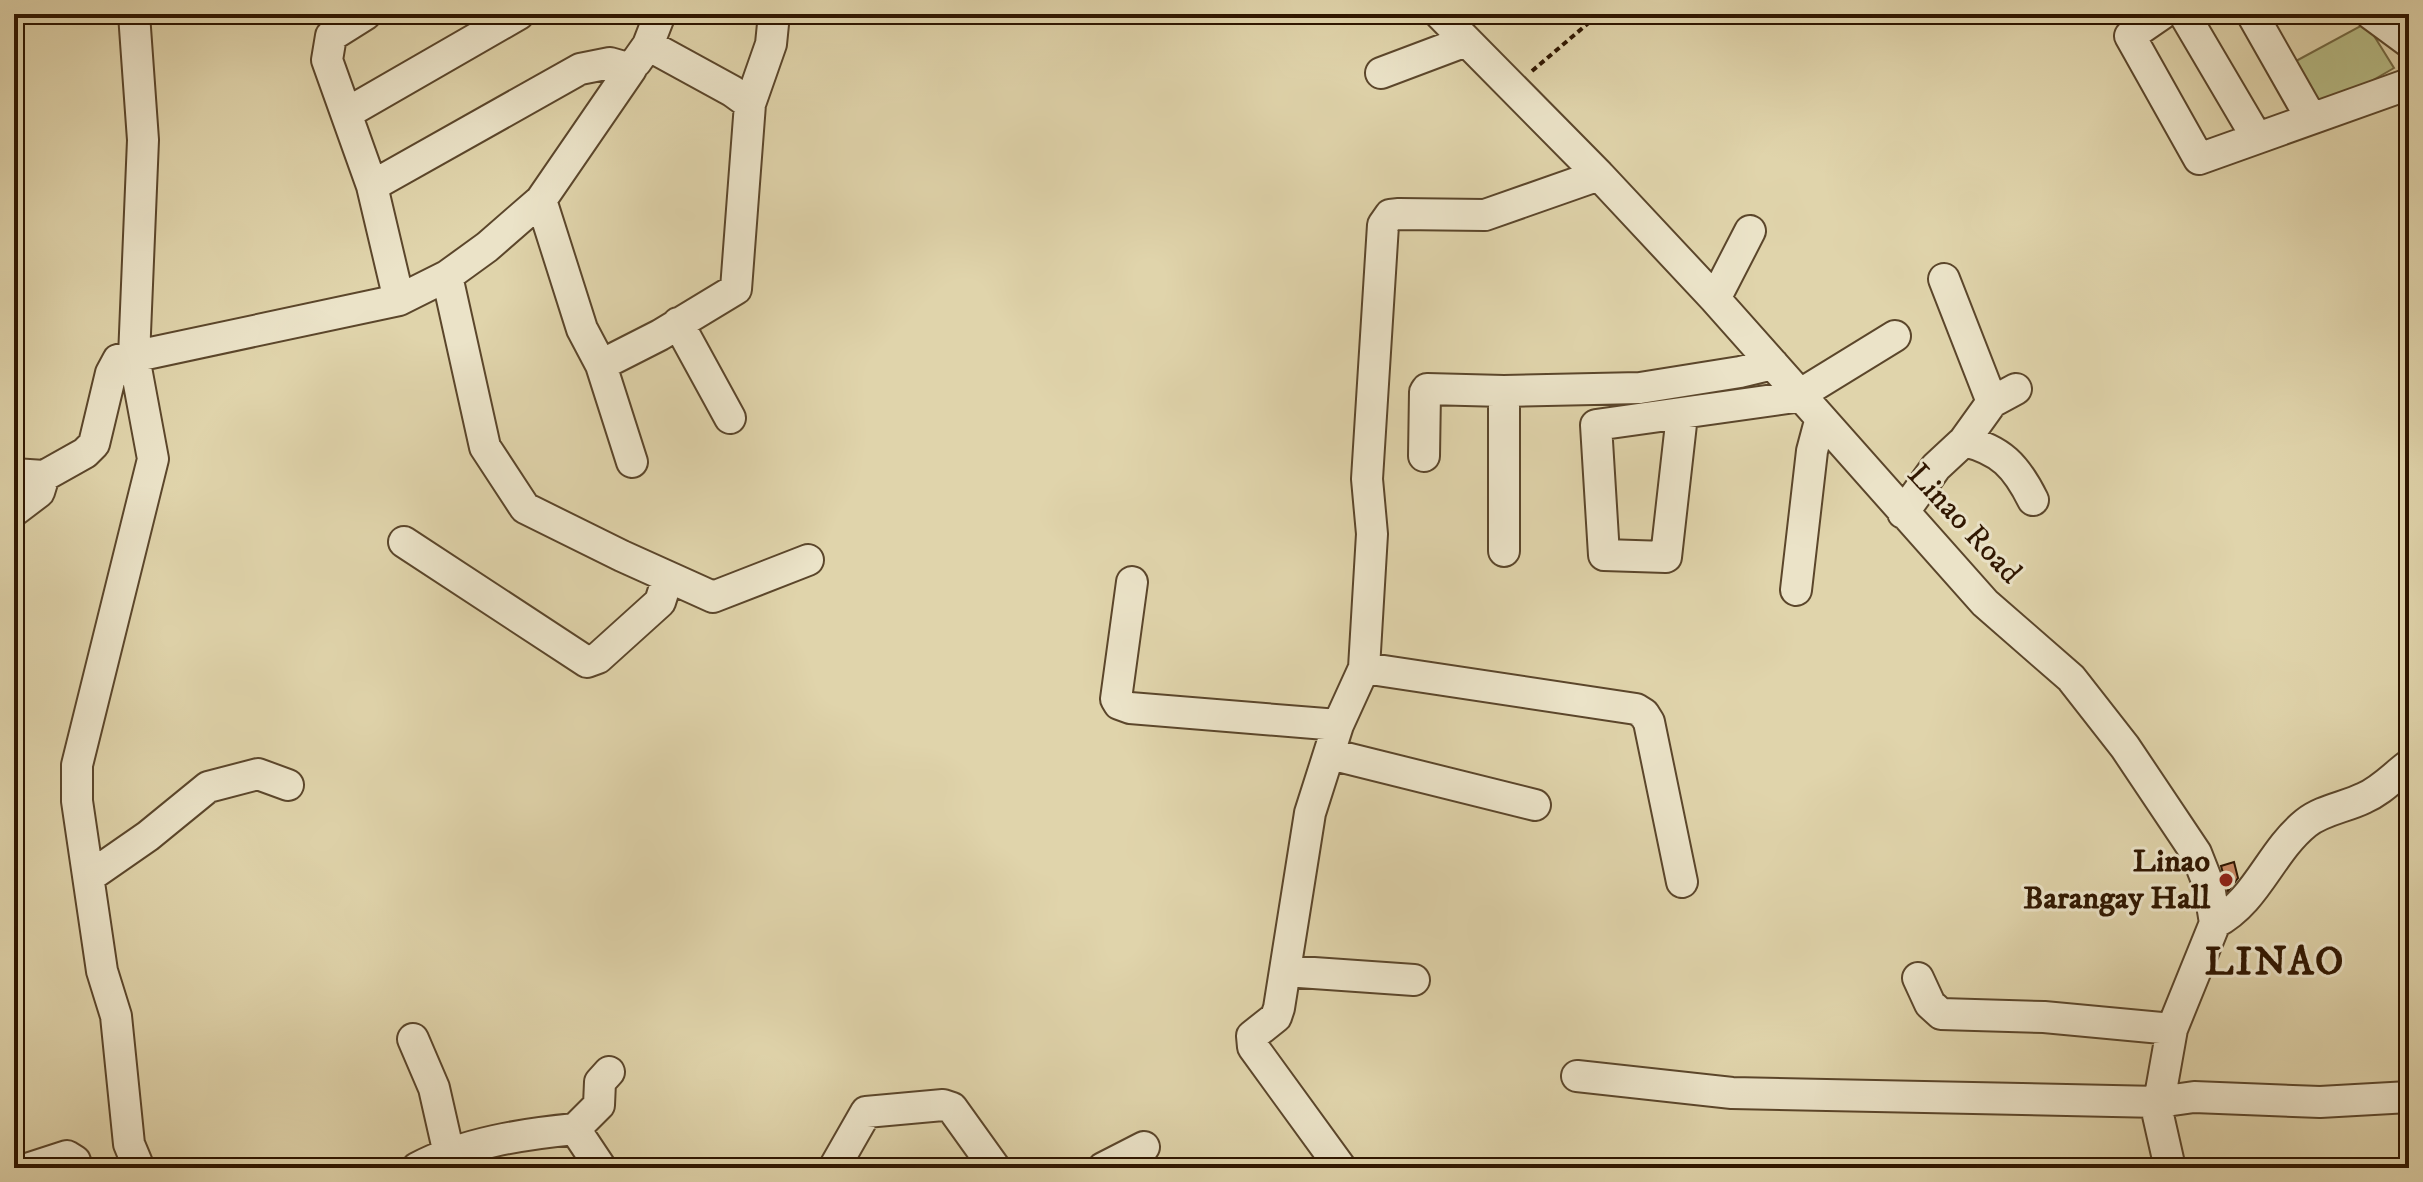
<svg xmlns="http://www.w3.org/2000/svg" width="2423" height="1182" font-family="'IM FELL DW Pica',serif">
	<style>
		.green { fill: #b7bc86; stroke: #736943; stroke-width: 2 }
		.building { fill: #c98863; stroke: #2f1600; stroke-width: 2 }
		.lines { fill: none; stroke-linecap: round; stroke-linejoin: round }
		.minor-casing { stroke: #5b462b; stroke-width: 34 }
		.path { stroke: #2f1600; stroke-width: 4; stroke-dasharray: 6 4; stroke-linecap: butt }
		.minor { stroke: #ebe3c8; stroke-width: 30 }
		.poi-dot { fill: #8f2418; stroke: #ebe3c8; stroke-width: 3 }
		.labels { text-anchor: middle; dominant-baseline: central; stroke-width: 6; stroke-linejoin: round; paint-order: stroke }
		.street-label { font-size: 32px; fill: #2f1600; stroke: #ebe3c8 }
		.poi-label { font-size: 32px; font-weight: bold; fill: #2f1600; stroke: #ebe3c8; text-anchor: end }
		.district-label { font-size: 40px; font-weight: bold; letter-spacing: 2px; fill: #2f1600; stroke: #ebe3c8 }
	</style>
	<rect width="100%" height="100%" fill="#e0d4ab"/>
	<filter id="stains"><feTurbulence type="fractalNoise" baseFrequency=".0025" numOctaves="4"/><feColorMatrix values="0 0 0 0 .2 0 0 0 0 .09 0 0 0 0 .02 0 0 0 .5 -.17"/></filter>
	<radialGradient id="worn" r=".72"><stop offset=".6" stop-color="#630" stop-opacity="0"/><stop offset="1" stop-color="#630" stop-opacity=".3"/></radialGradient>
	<path class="green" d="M2366 23 2394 68 2323 109 2296 61Z"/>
	<path class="building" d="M2234 862 2238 878 2228 891 2221 866Z"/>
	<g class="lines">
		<defs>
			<path id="minor" d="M134 14 143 140 134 357 153 459 77 765V801L102 971 116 1016 129 1144 139 1168
				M366 14 331 36 327 60 372 186 399 300
				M1440 14 1599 175 1715 299 1985 603 2071 678 2125 747 2196 853 2209 886 2215 923 2172 1029 2159 1102 2158 1115 2170 1168
				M2162 14 2130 36 2199 159 2409 84
				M2184 14 2257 138
				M2252 14 2311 118
				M2371 14 2409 42
				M636 62 648 45 660 14
				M1381 73 1466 41
				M750 104 771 44 774 14
				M347 113 519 14
				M541 200 582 329 601 365 632 462
				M447 276 485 447 525 508 622 556 713 597 808 560
				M1944 279 1992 402
				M1715 299 1750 231
				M678 323 730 418
				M601 365 660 335 736 289 750 104 732 91 648 45
				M1682 415 1666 557 1604 555 1596 425 1802 396 1812 387 1895 336
				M1964 441C2001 450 2016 466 2033 500
				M1424 456 1425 392 1427 389 1504 391
				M14 474 44 476 85 453 94 444 111 373 118 360 399 300 447 276 487 247 541 200 631 69 610 63 580 69 372 186
				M14 511 39 492 44 476
				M1903 513 1936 467 1964 441 1992 402 2016 389
				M404 542 587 662 598 658 660 602 668 577
				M1504 551V391L1640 388 1740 372 1773 364
				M1132 582 1116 699 1119 704 1130 708 1338 725
				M1796 590 1812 451 1820 421
				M1364 668 1636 709 1644 714 1649 722 1682 882
				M1330 754 1535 805
				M89 877 148 836 208 787 258 774 288 785
				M2215 923C2257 901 2270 852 2306 823 2322 810 2346 807 2364 798 2382 790 2393 777 2409 765
				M1285 971 1414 980
				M1918 978 1930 1004 1941 1014 2044 1017 2172 1029
				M413 1039 434 1088 449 1154
				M1577 1076 1732 1093 2159 1102 2194 1097 2320 1102 2409 1097
				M575 1129 601 1168
				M30 1168 67 1156 75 1161 77 1168
				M417 1168C464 1143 523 1134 575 1129L599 1105 600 1082 609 1072
				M834 1168 866 1112 943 1105 952 1108 995 1168
				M1103 1168 1144 1147
				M1341 1168 1253 1047 1252 1036 1276 1017 1279 1008 1310 813 1338 725 1364 668 1372 534 1367 479 1383 225 1390 215 1399 214 1485 215 1599 175"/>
		</defs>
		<use href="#minor" class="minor-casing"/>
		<path class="path" d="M1532 71 1599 14"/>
		<use href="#minor" class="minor"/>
	</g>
	<circle class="poi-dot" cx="2226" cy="880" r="8"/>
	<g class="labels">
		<g class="street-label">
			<text transform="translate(1964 524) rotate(47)">Linao Road</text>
		</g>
		<g class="poi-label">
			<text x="2210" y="862">Linao<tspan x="2210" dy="37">Barangay Hall</tspan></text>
		</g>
		<g class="district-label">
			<text x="2275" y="963">LINAO</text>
		</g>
	</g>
	<rect width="2423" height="1182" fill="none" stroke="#e0d4ab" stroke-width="48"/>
	<rect x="16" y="16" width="2391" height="1150" fill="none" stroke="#2f1600" stroke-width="4"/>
	<rect x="24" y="24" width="2375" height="1134" fill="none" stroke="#2f1600" stroke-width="2"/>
	<rect width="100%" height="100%" filter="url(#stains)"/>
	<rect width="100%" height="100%" fill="url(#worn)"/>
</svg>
